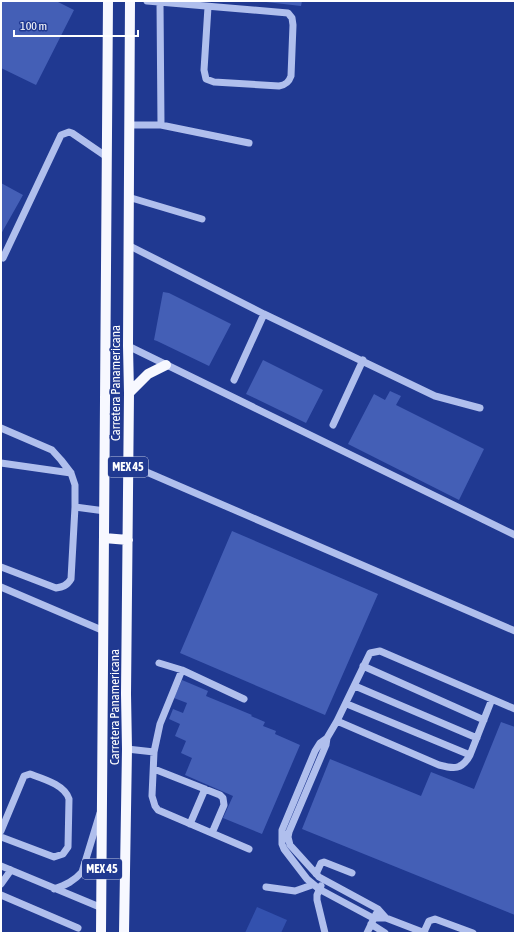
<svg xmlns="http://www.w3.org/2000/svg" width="516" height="934" font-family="'Asap Condensed',sans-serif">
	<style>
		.green { fill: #3351ae }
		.building { fill: #445fb6 }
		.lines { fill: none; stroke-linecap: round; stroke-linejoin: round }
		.minor { stroke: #b0bfed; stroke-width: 7 }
		.major { stroke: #f7f8ff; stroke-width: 10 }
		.labels { text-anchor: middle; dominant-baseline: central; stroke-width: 3.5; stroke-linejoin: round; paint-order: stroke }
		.shield { fill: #203991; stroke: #bcc4de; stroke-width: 1 }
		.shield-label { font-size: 12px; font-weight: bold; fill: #fff }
		.street-label { font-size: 13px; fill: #fff; stroke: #203991 }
	</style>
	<rect width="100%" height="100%" fill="#203991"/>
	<path class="green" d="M257 907 287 920 281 933H245Z"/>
	<path class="building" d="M1 1H56L74 10 36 85 1 68Z
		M266 1H302L301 6 266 2Z
		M1 183 23 195 1 234Z
		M163 292 169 293 231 324 209 366 157 341 154 340Z
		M263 360 323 390 306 423 246 394Z
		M390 391 401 396 396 405 484 449 459 500 348 444 374 394 385 400Z
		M232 531 378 594 325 715 180 653Z
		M182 680 208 691 206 696 252 715 251 716 265 722 263 726 276 731 275 734 300 745 262 834 223 818 233 796 185 775 192 758 181 753 186 741 175 736 180 724 169 719 173 709 183 713 187 703 174 698Z
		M501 722 515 727V915L302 829 330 759 421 796 431 772 474 789Z"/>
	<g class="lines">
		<path class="minor" d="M147 1 288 13 292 18 293 25 291 76C289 82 286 85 279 86L214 82 206 79 204 70 208 7
			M160 2 161 125
			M129 125H161L249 143
			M128 197 202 219
			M128 245 264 314 435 396 480 408
			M3 258 61 135 69 132 72 133 107 157
			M128 346 515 535
			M234 380 264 314
			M333 425 363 360
			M1 428 52 450 61 460 71 473 75 485V507L105 511
			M1 463 71 473
			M128 464 515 631
			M1 567 56 588C62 587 67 586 71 579L75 507
			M1 587 104 631
			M159 663 182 670 244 699
			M363 666 484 720
			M182 670 160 724 154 752 152 796 155 806 158 810 249 849
			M355 686 477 738
			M347 704 470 755
			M337 721 439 765C454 769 462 770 470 755L492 699
			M327 738 326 745 289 832 288 837 290 845 319 877 378 909 386 918
			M127 749 154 752
			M154 769 220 795 223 798 224 805 212 833
			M190 824 205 789
			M1 831 24 776 30 774C44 779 65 785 69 799L68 847 63 854 54 857 1 837
			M1 866 102 908
			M316 874 321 863 324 862 352 873
			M1 884 11 870
			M321 886 317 895V900L325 933
			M266 887 295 891 312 885
			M54 889C66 885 74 881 82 872L100 813
			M1 895 78 928
			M371 924 385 933
			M424 932 429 921 435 919 473 933
			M367 933 376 914
			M425 933 386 918H373L319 889 307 879 284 849 282 844V830L315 751 320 743 327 738 337 721 370 653 380 651 515 709"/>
		<path class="major" d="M129 393 148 374 166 365
			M104 538 128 540
			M101 933 108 1
			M124 933 127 749 126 694 129 393 128 346 130 1"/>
	</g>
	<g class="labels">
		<g class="shield">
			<rect x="108" y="457" width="40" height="20" rx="3"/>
			<rect x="82" y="859" width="40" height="20" rx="3"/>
		</g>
		<g class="shield-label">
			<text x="128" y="467">MEX 45</text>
			<text x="102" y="869">MEX 45</text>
		</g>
		<g class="street-label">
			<text transform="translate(115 383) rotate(-90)">Carretera Panamericana</text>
			<text transform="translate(114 707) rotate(-90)">Carretera Panamericana</text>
		</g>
	</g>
	<rect width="516" height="934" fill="none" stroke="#ffffff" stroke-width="4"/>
	<path d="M14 30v6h124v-6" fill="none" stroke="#ffffff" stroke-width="2"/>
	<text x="20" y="30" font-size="12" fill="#ffffff" stroke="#203991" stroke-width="3" paint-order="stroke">100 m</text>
</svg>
